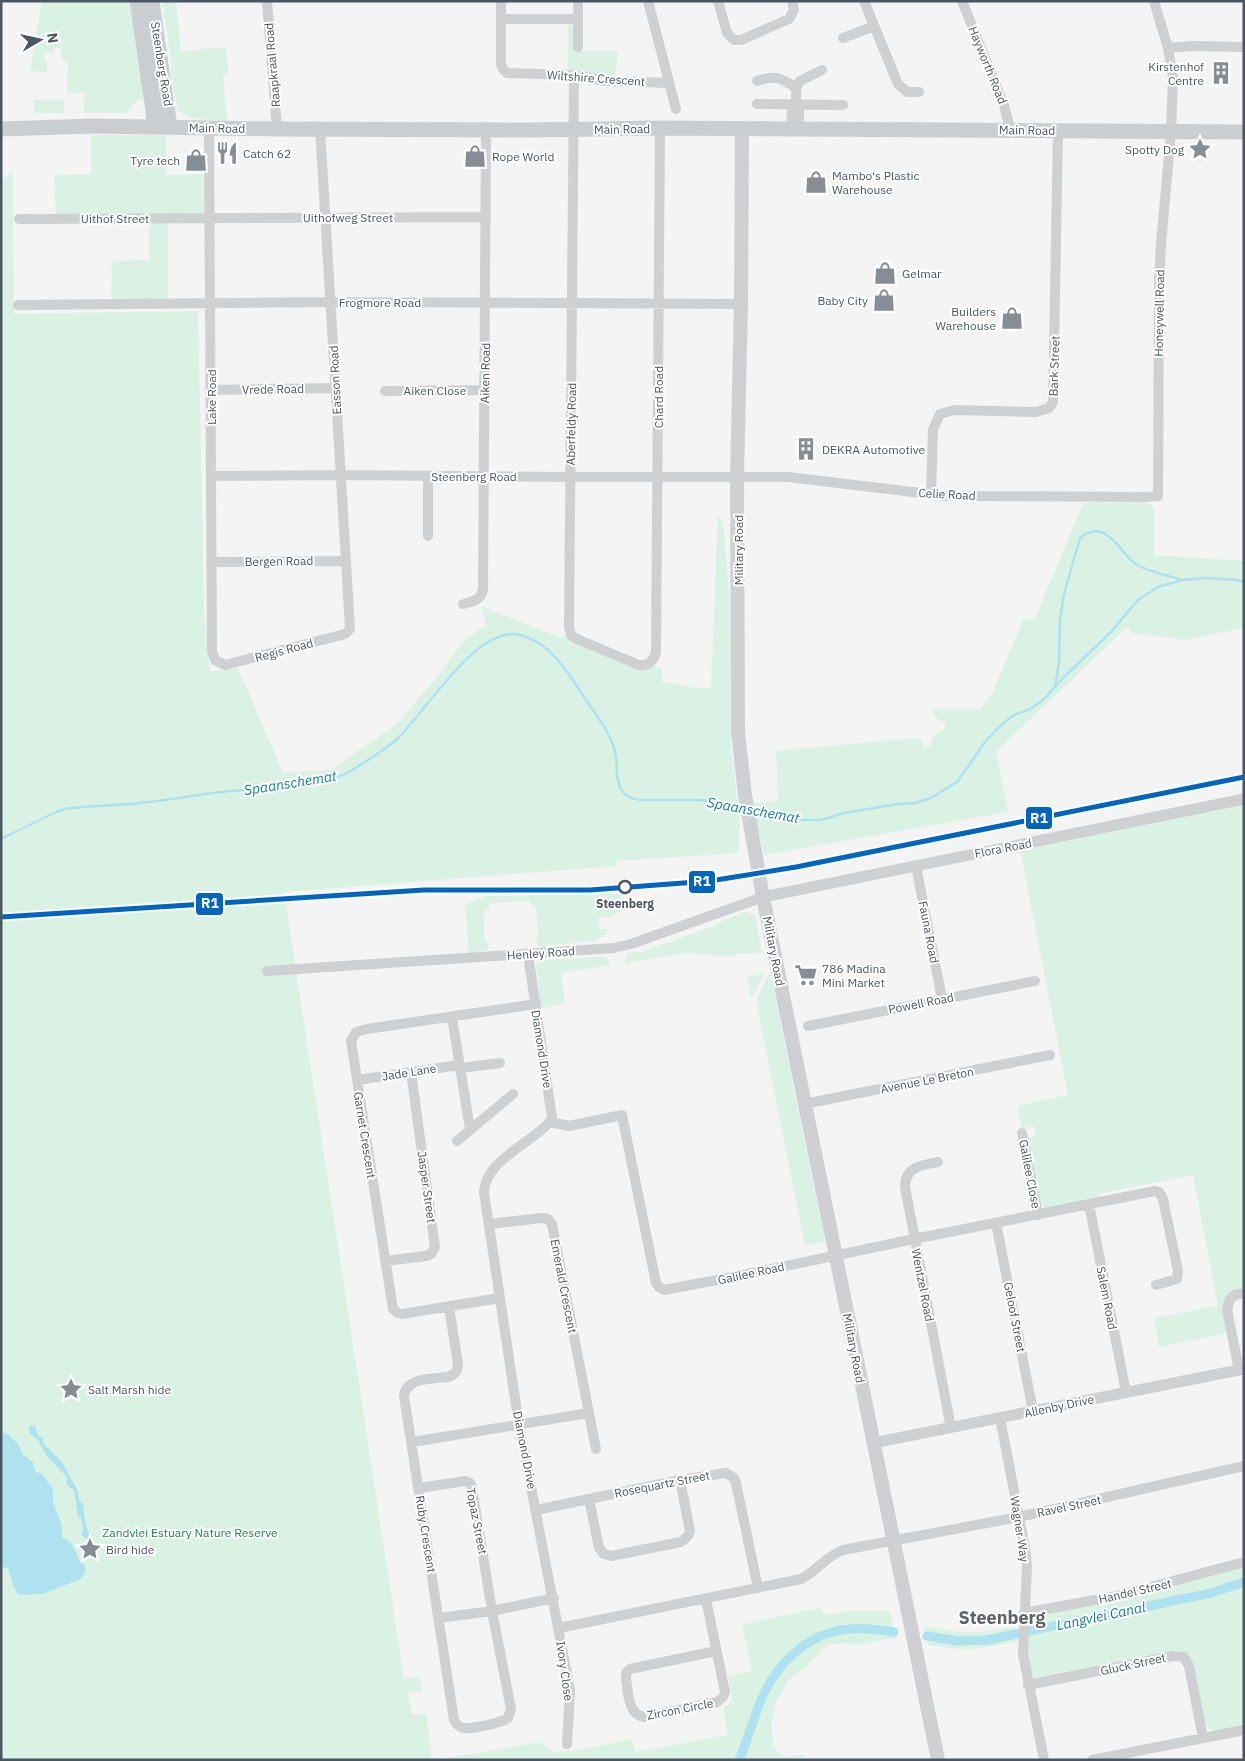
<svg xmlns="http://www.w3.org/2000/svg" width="1245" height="1761" font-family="'IBM Plex Sans',sans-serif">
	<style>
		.green { fill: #d9f2e3 }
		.water { fill: #aee2f0 }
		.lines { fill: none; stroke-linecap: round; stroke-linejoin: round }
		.stream { stroke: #aee2f0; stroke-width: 2.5 }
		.canal { stroke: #aee2f0; stroke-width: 9 }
		.minor { stroke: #ced0d2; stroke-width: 10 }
		.tertiary { stroke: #ced0d2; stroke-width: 11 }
		.secondary { stroke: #ced0d4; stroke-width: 14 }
		.primary { stroke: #caced1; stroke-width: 15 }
		.rail-1-casing { stroke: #fff; stroke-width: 9 }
		.rail-1 { stroke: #0065bd; stroke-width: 5 }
		.stop-dot { fill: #fff; stroke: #4a5661; stroke-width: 2.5 }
		.labels { text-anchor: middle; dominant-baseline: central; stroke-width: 4; stroke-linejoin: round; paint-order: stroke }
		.street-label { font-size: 12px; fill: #4a5661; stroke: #fff }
		.poi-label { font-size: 12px; fill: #4a5661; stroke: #fff; text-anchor: start }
		.stop-label { font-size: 12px; font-weight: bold; fill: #4a5661; stroke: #fff }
		.park-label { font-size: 12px; fill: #17864f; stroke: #fff }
		.water-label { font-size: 14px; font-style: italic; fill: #0c7c9b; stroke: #fff }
		.district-label { font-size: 18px; font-weight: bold; fill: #5f6368; stroke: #fff }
		.line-badge { stroke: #fff; stroke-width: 2 }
		.badge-label { font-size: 14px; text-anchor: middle; font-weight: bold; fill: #fff }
	</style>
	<rect width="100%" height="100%" fill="#f4f4f4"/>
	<path class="green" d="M42 1H129L145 99 137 100 127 113H84L85 93H67L68 64 61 59V48H54L53 53H44V58L47 63V72L30 71Z
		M162 1H176L181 51 226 47 228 74 223 75 227 121 191 118 178 111 171 75V60Z
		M568 23C578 28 575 41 574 51H618L615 78 568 69Z
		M33 100H64V113H34Z
		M91 135H166V175L206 174 205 213 203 215 168 218V303L111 304 112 261 149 260V218H56L54 175 91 174Z
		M13 171 14 314 198 311 204 609 210 672 238 668 283 773 330 770 396 725 453 658 443 667 464 641 486 625 481 606 561 638 567 636 639 669 645 670 654 666 662 669V682L697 688H711L718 517 723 521 730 601 731 750 740 821 738 853 617 861V866L284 892 404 1679 420 1677 422 1691 408 1694 412 1715 426 1713 432 1760H1V181Z
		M1145 502 1150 504 1154 509V555L1244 561V628L1185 640 1133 633 1127 627 996 752 1008 812 764 855 753 803 778 801 776 751 914 738 922 739 923 747 931 746C932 737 936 732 945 730V722C939 721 936 718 932 713L933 709H980L993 692 1023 620 1035 619 1083 503Z
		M1244 799V1293L1235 1295 1228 1333 1159 1347 1154 1318 1218 1306 1193 1175 1098 1194V1198L1051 1208H1045L1040 1204 1028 1144V1139L1036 1135 1034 1126 1022 1128 1017 1106 1068 1095 1019 844Z
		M620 894 621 910 610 917 598 918 599 929H609C605 936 600 939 593 941L549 945 543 948 537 944 535 939 538 938 536 906H531L530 901 489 903V909L483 910 485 942H489L488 948 483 951 469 953 465 905 487 896Z
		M745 912 755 915 762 953 736 954V957L687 953 625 963 626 955C630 952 633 951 639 953L717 925 720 922Z
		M603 957 606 958 610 965 561 973 565 1004 541 1008 536 966 538 962 542 960Z
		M770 971 825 1242 805 1246 756 1000Z
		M765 973 751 999 747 977Z
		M1244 1564V1727C1230 1729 1215 1737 1205 1725L1186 1655 1035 1679 1032 1677 1026 1656 1029 1620 1031 1615Z
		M820 1608 827 1615 849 1611H890L895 1638 856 1645 848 1643 832 1644 823 1648 814 1659 788 1681 776 1702 771 1723 773 1747 784 1757 803 1755 804 1760H435L541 1742 553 1752 575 1751 632 1739 635 1752 728 1735 723 1707 728 1705 732 1700 728 1676 752 1671 742 1624Z
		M924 1627 963 1632H979L1015 1627C1019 1632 1018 1637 1016 1642L968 1650 928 1645Z"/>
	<path class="water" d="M31 1425 35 1426 38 1435 43 1438 44 1444 62 1462 78 1491 79 1499 83 1505 86 1527 89 1532 88 1540 82 1536 83 1526 81 1518 78 1516 74 1491 67 1485 66 1476 47 1456 36 1438 29 1433 30 1430 28 1428Z
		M1 1433 8 1434 18 1444 23 1455 33 1462 35 1471 43 1475 53 1490V1503L62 1526V1537L72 1544 79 1560 85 1566V1573L81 1579 42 1594 19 1595 13 1585 8 1568 1 1567Z"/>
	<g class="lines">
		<path class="stream" d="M1055 687 1059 662 1060 620 1064 594 1080 538C1107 516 1119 553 1136 564 1148 572 1166 575 1180 579
			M753 809 804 820H821L844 813 898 804 915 803 931 798 958 781 985 742 1000 726 1014 715 1030 709 1043 700 1065 676 1110 633 1138 600 1158 587 1182 580 1207 578 1236 580 1244 582
			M1 839 56 812 65 809C90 805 115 806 140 803 170 800 200 794 230 791 258 789 285 786 312 782 324 780 338 779 349 772 365 762 384 751 398 738 426 712 477 624 520 635 553 643 571 678 588 703 598 717 609 732 614 748 619 762 614 777 621 789 625 797 632 799 640 800H700L743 806"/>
		<path class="canal" d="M927 1636 958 1641 987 1640 1211 1593 1244 1582
			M739 1760C748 1740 753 1718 762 1698 777 1663 808 1633 848 1629 864 1627 879 1630 894 1632"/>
		<path class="minor" d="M267 1 277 129
			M501 1V64L503 69 507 73 574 75 605 81 669 83
			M648 1 676 109
			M718 1 727 33 734 40H741L789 19 794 10 792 1
			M864 1 898 84 907 92H919
			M962 1 1004 105 1010 129
			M578 5V47
			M502 19H578
			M843 38 874 26
			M1168 48 1193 46 1244 47
			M574 75 569 627 571 635 577 639 639 665C648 666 654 661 656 652L660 128
			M757 81C776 75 780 77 796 88V106L799 110V129
			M796 88 800 81 822 70
			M757 104 843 105
			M209 128 212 651 215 660 225 665 345 634 350 629 320 128
			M791 129 792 110 796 106
			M19 219 486 217
			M18 305 331 302 741 304
			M211 390 336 388
			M385 391 484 390
			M211 476 341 475 570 477H788L946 496 1146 497 1158 496 1159 280 1161 244 1171 132 1173 78 1168 48 1154 1
			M428 476V536
			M931 494 933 429 940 414 954 410 1036 412 1049 408 1053 402 1058 131
			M212 562 346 561
			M463 604C473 601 481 601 483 589L486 129
			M916 866 942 999
			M528 954 552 1118C548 1126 542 1129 535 1135 516 1150 485 1166 484 1192L519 1425 570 1690 567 1744
			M267 971 614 948 631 944 763 897
			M452 1017 470 1129
			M808 1026 1035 981
			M357 1080 453 1066 461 1068 500 1063
			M804 1104 1050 1055
			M550 1122 569 1126 622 1115 656 1283 659 1287 664 1290 748 1274 914 1239 1155 1191 1159 1192 1163 1199 1178 1271 1177 1279 1156 1285
			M1022 1133 1038 1215
			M457 1141 513 1094
			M938 1162C921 1165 905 1167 905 1187L951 1428
			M1089 1204 1126 1392
			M996 1223 1033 1411
			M489 1224 542 1218 548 1219 552 1224 596 1449
			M385 1261 426 1256 431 1254 435 1247 411 1072
			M500 1298 402 1314 398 1313 393 1309 351 1041 356 1032 367 1029 536 1004
			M1239 1370 1227 1310 1230 1299 1235 1295 1244 1293
			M1000 1418 1025 1548 1027 1567 1023 1654 1044 1760
			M412 1442 589 1413
			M419 1488 465 1481 470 1483 472 1487 492 1611 511 1709 508 1718C501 1723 472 1729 464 1728 459 1727 456 1724 454 1720L404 1396C406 1377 433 1379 448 1377 455 1375 458 1371 458 1364L449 1307
			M589 1499 599 1548 604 1554 611 1556 681 1542 688 1536 690 1531 680 1480
			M536 1510 680 1480 726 1473 734 1478 736 1483 758 1588
			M706 1599 725 1692 723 1697 717 1702 645 1717C628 1716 628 1692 626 1679V1673L630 1669 716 1651
			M1024 1613 1117 1596 1244 1562
			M439 1618 492 1611 554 1598
			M559 1628 801 1579C817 1571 826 1556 843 1550L1019 1517 1244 1466
			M1028 1685 1173 1656 1184 1657 1189 1666 1203 1738
			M1092 1760 1244 1730"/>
		<path class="tertiary" d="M763 897 1244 799
			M873 1443 1244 1369"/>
		<path class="secondary" d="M742 130 741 304 737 477 738 732 745 795 763 897 938 1760"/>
		<path class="primary" d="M137 1 153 110 154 127
			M152 1 170 127
			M1 129 94 126 277 129 530 130 660 128 1244 132"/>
		<defs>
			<path id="rail-1" d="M1 917 424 890H590L710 881 796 867 1244 777"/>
		</defs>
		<use href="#rail-1" class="rail-1-casing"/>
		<use href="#rail-1" class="rail-1"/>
	</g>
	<defs>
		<symbol id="building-bare" viewBox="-9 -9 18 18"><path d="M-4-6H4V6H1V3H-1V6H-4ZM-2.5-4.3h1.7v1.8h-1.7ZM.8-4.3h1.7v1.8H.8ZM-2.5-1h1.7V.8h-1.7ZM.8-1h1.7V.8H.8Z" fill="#868d94" stroke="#fff" stroke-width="2.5" paint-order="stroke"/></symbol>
		<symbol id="sight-bare" viewBox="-9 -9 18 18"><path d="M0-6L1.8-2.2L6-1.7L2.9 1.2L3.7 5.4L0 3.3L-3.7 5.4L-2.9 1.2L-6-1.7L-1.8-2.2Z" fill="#868d94" stroke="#fff" stroke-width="2.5" paint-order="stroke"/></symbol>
		<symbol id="restaurant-bare" viewBox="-9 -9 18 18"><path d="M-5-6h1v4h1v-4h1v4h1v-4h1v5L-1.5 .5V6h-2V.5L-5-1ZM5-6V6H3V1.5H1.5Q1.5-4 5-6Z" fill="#868d94" stroke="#fff" stroke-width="2.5" paint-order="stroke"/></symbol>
		<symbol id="shop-bare" viewBox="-9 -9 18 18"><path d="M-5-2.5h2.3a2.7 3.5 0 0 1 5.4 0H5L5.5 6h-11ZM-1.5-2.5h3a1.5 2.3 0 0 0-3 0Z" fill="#868d94" stroke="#fff" stroke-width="2.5" paint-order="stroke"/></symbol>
		<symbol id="supermarket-bare" viewBox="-9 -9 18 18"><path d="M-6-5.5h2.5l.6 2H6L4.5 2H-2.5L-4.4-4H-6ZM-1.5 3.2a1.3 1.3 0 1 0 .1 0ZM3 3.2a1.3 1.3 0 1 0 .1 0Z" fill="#868d94" stroke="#fff" stroke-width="2.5" paint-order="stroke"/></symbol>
	</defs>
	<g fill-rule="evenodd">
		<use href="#building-bare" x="1205" y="57" width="32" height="32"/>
		<use href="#sight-bare" x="1184" y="133" width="32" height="32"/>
		<use href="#restaurant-bare" x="211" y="137" width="32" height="32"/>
		<use href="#shop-bare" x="459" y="140" width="32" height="32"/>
		<use href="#shop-bare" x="180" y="144" width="32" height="32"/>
		<use href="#shop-bare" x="800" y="166" width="32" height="32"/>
		<use href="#shop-bare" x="869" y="257" width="32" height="32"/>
		<use href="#shop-bare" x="868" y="284" width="32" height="32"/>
		<use href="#shop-bare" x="996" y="302" width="32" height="32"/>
		<use href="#building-bare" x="790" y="433" width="32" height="32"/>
		<use href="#supermarket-bare" x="790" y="959" width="32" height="32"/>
		<use href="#sight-bare" x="55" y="1373" width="32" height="32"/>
		<use href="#sight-bare" x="74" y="1533" width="32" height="32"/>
	</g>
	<circle class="stop-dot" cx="625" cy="887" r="6"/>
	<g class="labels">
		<g class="street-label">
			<text transform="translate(162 64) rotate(81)">Steenberg Road</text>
			<text transform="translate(272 65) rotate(-95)">Raapkraal Road</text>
			<text transform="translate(988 65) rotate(68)">Hayworth Road</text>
			<text transform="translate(596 78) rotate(4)">Wiltshire Crescent</text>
			<text transform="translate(217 128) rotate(1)">Main Road</text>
			<text transform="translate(622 129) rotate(-1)">Main Road</text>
			<text transform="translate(1027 130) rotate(1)">Main Road</text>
			<text x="348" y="217">Uithofweg Street</text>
			<text x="115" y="218">Uithof Street</text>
			<text x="380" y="302">Frogmore Road</text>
			<text transform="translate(1159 313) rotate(-89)">Honeywell Road</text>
			<text transform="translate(1054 366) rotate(-88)">Bark Street</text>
			<text transform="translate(485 373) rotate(-89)">Aiken Road</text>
			<text transform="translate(335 380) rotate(-93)">Easson Road</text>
			<text transform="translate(273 389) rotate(-1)">Vrede Road</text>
			<text x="435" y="390">Aiken Close</text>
			<text transform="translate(211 397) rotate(-90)">Lake Road</text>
			<text transform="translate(658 397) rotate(-90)">Chard Road</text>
			<text transform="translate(571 424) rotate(-89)">Aberfeldy Road</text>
			<text x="474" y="476">Steenberg Road</text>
			<text transform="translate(947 494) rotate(3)">Celie Road</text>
			<text transform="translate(738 550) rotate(-90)">Military Road</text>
			<text transform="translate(279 561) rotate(-1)">Bergen Road</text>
			<text transform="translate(284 650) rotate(-15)">Regis Road</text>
			<text transform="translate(1003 848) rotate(-11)">Flora Road</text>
			<text transform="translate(929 932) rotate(79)">Fauna Road</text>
			<text transform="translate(774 951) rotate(79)">Military Road</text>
			<text transform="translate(541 953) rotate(-4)">Henley Road</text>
			<text transform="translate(921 1003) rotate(-11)">Powell Road</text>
			<text transform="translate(542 1049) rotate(81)">Diamond Drive</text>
			<text transform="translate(409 1072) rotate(-9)">Jade Lane</text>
			<text transform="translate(927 1080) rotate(-11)">Avenue Le Breton</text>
			<text transform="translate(365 1135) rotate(81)">Garnet Crescent</text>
			<text transform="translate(1030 1174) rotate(79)">Galilee Close</text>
			<text transform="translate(427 1187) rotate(82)">Jasper Street</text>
			<text transform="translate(751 1273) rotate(-12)">Galilee Road</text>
			<text transform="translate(923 1285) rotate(79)">Wentzel Road</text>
			<text transform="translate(564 1286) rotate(79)">Emerald Crescent</text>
			<text transform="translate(1107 1298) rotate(79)">Salem Road</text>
			<text transform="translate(1015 1317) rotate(79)">Geloof Street</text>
			<text transform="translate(854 1348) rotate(79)">Military Road</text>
			<text transform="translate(1059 1406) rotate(-12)">Allenby Drive</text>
			<text transform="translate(525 1450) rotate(79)">Diamond Drive</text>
			<text transform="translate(662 1484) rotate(-11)">Rosequartz Street</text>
			<text transform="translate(1069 1506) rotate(-12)">Ravel Street</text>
			<text transform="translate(477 1521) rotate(79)">Topaz Street</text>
			<text transform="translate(1020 1529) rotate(81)">Wagner Way</text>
			<text transform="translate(426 1534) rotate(81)">Ruby Crescent</text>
			<text transform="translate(1135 1591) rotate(-13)">Handel Street</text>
			<text transform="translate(1133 1664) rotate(-12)">Gluck Street</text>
			<text transform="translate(565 1671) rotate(82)">Ivory Close</text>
			<text transform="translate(680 1709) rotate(-11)">Zircon Circle</text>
		</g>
		<g class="poi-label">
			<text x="1204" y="66" text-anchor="end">Kirstenhof<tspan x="1204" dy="14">Centre</tspan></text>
			<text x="1184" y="149" text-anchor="end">Spotty Dog</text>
			<text x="243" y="153">Catch 62</text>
			<text x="492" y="156">Rope World</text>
			<text x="180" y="160" text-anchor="end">Tyre tech</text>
			<text x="832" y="175">Mambo's Plastic<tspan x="832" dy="14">Warehouse</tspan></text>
			<text x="902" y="273">Gelmar</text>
			<text x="868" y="300" text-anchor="end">Baby City</text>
			<text x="996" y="311" text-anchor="end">Builders<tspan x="996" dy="14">Warehouse</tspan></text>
			<text x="822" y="449">DEKRA Automotive</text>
			<text x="822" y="968">786 Madina<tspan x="822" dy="14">Mini Market</tspan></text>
			<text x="88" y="1389">Salt Marsh hide</text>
			<text x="106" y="1549">Bird hide</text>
		</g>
		<g class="stop-label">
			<text x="625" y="903">Steenberg</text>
		</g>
		<g class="park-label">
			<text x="190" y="1532">Zandvlei Estuary Nature Reserve</text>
		</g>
		<g class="water-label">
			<text transform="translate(290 783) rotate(-9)">Spaanschemat</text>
			<text transform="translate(753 810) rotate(10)">Spaanschemat</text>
			<text transform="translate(1101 1616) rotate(-12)">Langvlei Canal</text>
		</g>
		<g class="district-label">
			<text x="1002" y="1617">Steenberg</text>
		</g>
	</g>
	<g class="line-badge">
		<rect x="1025" y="806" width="28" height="24" rx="5" fill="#0065bd"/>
		<rect x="688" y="870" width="28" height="24" rx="5" fill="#0065bd"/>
		<rect x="195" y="892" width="29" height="24" rx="5" fill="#0065bd"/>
	</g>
	<g class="badge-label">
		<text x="1039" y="823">R1</text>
		<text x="702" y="886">R1</text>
		<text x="210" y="908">R1</text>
	</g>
	<rect width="1245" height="1761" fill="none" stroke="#4a5661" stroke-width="5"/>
	<g transform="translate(40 40) rotate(81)" stroke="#ffffff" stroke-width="4" paint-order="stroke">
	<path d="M0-4L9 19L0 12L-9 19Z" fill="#4a5661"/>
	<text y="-8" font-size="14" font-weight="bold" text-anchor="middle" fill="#4a5661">N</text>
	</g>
</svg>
